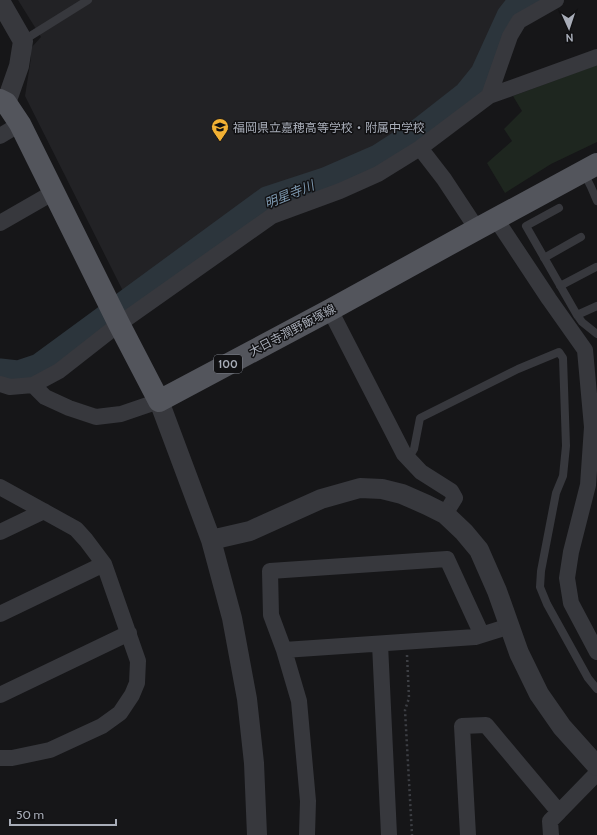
<svg xmlns="http://www.w3.org/2000/svg" width="597" height="835" font-family="Cabin,'Noto Sans JP',sans-serif">
	<style>
		.built { fill: #222225 }
		.green { fill: #1e261f }
		.lines { fill: none; stroke-linecap: round; stroke-linejoin: round }
		.river { stroke: #2c353c; stroke-width: 25 }
		.path { stroke: #3d3f44; stroke-width: 2.5; stroke-dasharray: 2 3; stroke-linecap: butt }
		.service { stroke: #37383d; stroke-width: 8 }
		.minor { stroke: #37383d; stroke-width: 16 }
		.tertiary { stroke: #37383d; stroke-width: 20 }
		.primary { stroke: #53555c; stroke-width: 22 }
		.labels { text-anchor: middle; dominant-baseline: central; stroke-width: 3; stroke-linejoin: round; paint-order: stroke }
		.shield { fill: #111113; stroke: #7b7e86; stroke-width: 1 }
		.shield-label { font-size: 11px; font-weight: bold; fill: #a8adb8 }
		.poi-label { font-size: 12px; fill: #a8adb8; stroke: #111113; text-anchor: start }
		.street-label { font-size: 12px; fill: #a8adb8; stroke: #111113 }
		.water-label { font-size: 13px; font-style: italic; fill: #7f9bb3; stroke: #111113 }
	</style>
	<rect width="100%" height="100%" fill="#161618"/>
	<path class="built" d="M18 0H522L513 5 506 13 480 69 464 92 409 132 377 152 331 172 266 196 126 297 25 96 31 58V48L41 37Z"/>
	<path class="green" d="M597 65V142L551 164 505 193 487 163 512 141 504 129 522 111 513 96Z"/>
	<g class="lines">
		<path class="river" d="M0 371 18 373 39 366 267 199 325 180 378 157 420 130 466 94 483 73 509 16 516 7 528 0"/>
		<path class="path" d="M407 655 409 698 405 710 412 835"/>
		<path class="service" d="M24 40 88 0
			M584 173 591 187 597 201
			M559 208 526 226 577 315 582 322 597 334
			M544 258 581 237
			M560 286 596 267
			M577 315 597 306
			M408 459 414 449 420 418 518 369 559 352 563 358 566 446 563 476 556 493 541 571 540 587 547 604 588 678 597 689"/>
		<path class="minor" d="M489 96 510 36 519 21 556 0
			M0 136 20 124
			M420 148 444 179 477 229
			M496 219 549 299 585 350 592 427 588 485 571 552 567 578 571 603 597 652
			M0 223 54 192
			M330 310 404 454 421 472 451 491 455 498 445 514
			M0 384 10 387 33 385 59 371 119 324 272 216 340 191 378 174 420 148 489 96 597 57
			M33 385 45 397 69 408 96 417 121 414 159 401
			M0 487 76 529 86 540 104 564 138 661 137 683 132 695 120 713 102 726 50 750 12 758H0
			M0 532 44 511
			M0 614 104 564
			M380 644 389 835
			M284 650 475 637 510 626
			M0 695 129 633
			M307 835 308 801 299 701 284 650 271 615 270 571 447 559 482 635
			M468 835 462 726 486 725 559 812 597 773
			M551 835 550 821 559 812"/>
		<path class="tertiary" d="M0 1 23 41 19 66 6 103
			M159 401 211 540 232 618 247 699 254 763 257 835
			M211 540 250 531 321 499 360 488 382 489 402 494 427 505 445 514 464 532 479 550 497 591 519 653 539 694 562 727 597 766"/>
		<path class="primary" d="M0 100 6 103 20 124 119 324 159 401 330 310 477 229 597 164"/>
	</g>
	<defs>
		<symbol id="school-pin" viewBox="-11 -11 22 30"><path d="M0 17L-7.5 6A9.5 9.5 0 1 1 7.5 6Z" fill="#f2b134" stroke="#111113"/><path d="M0-5L7-2L0 1L-7-2ZM-4 1L0 2.5L4 1V4Q0 6-4 4Z" fill="#111"/></symbol>
	</defs>
	<g fill-rule="evenodd">
		<use href="#school-pin" x="210" y="117" width="20" height="27"/>
	</g>
	<g class="labels">
		<rect class="shield" x="214" y="355" width="28" height="18" rx="3"/>
		<g class="shield-label">
			<text x="228" y="364">100</text>
		</g>
		<g class="poi-label">
			<text x="233" y="127">福岡県立嘉穂高等学校・附属中学校</text>
		</g>
		<g class="street-label">
			<text transform="translate(292 330) rotate(-28)">大日寺潤野飯塚線</text>
		</g>
		<g class="water-label">
			<text transform="translate(289 194) rotate(-22)">明星寺川</text>
		</g>
	</g>
	<g transform="translate(569 28) rotate(177)" stroke="#111113" stroke-width="3" paint-order="stroke">
	<path d="M0-3L7 15L0 10L-7 15Z" fill="#a8adb8"/>
	<text y="-6" font-size="11" font-weight="bold" text-anchor="middle" fill="#a8adb8">N</text>
	</g>
	<path d="M10 819v6h106v-6" fill="none" stroke="#a8adb8" stroke-width="2"/>
	<text x="16" y="819" font-size="12" fill="#a8adb8" stroke="#111113" stroke-width="3" paint-order="stroke">50 m</text>
</svg>
